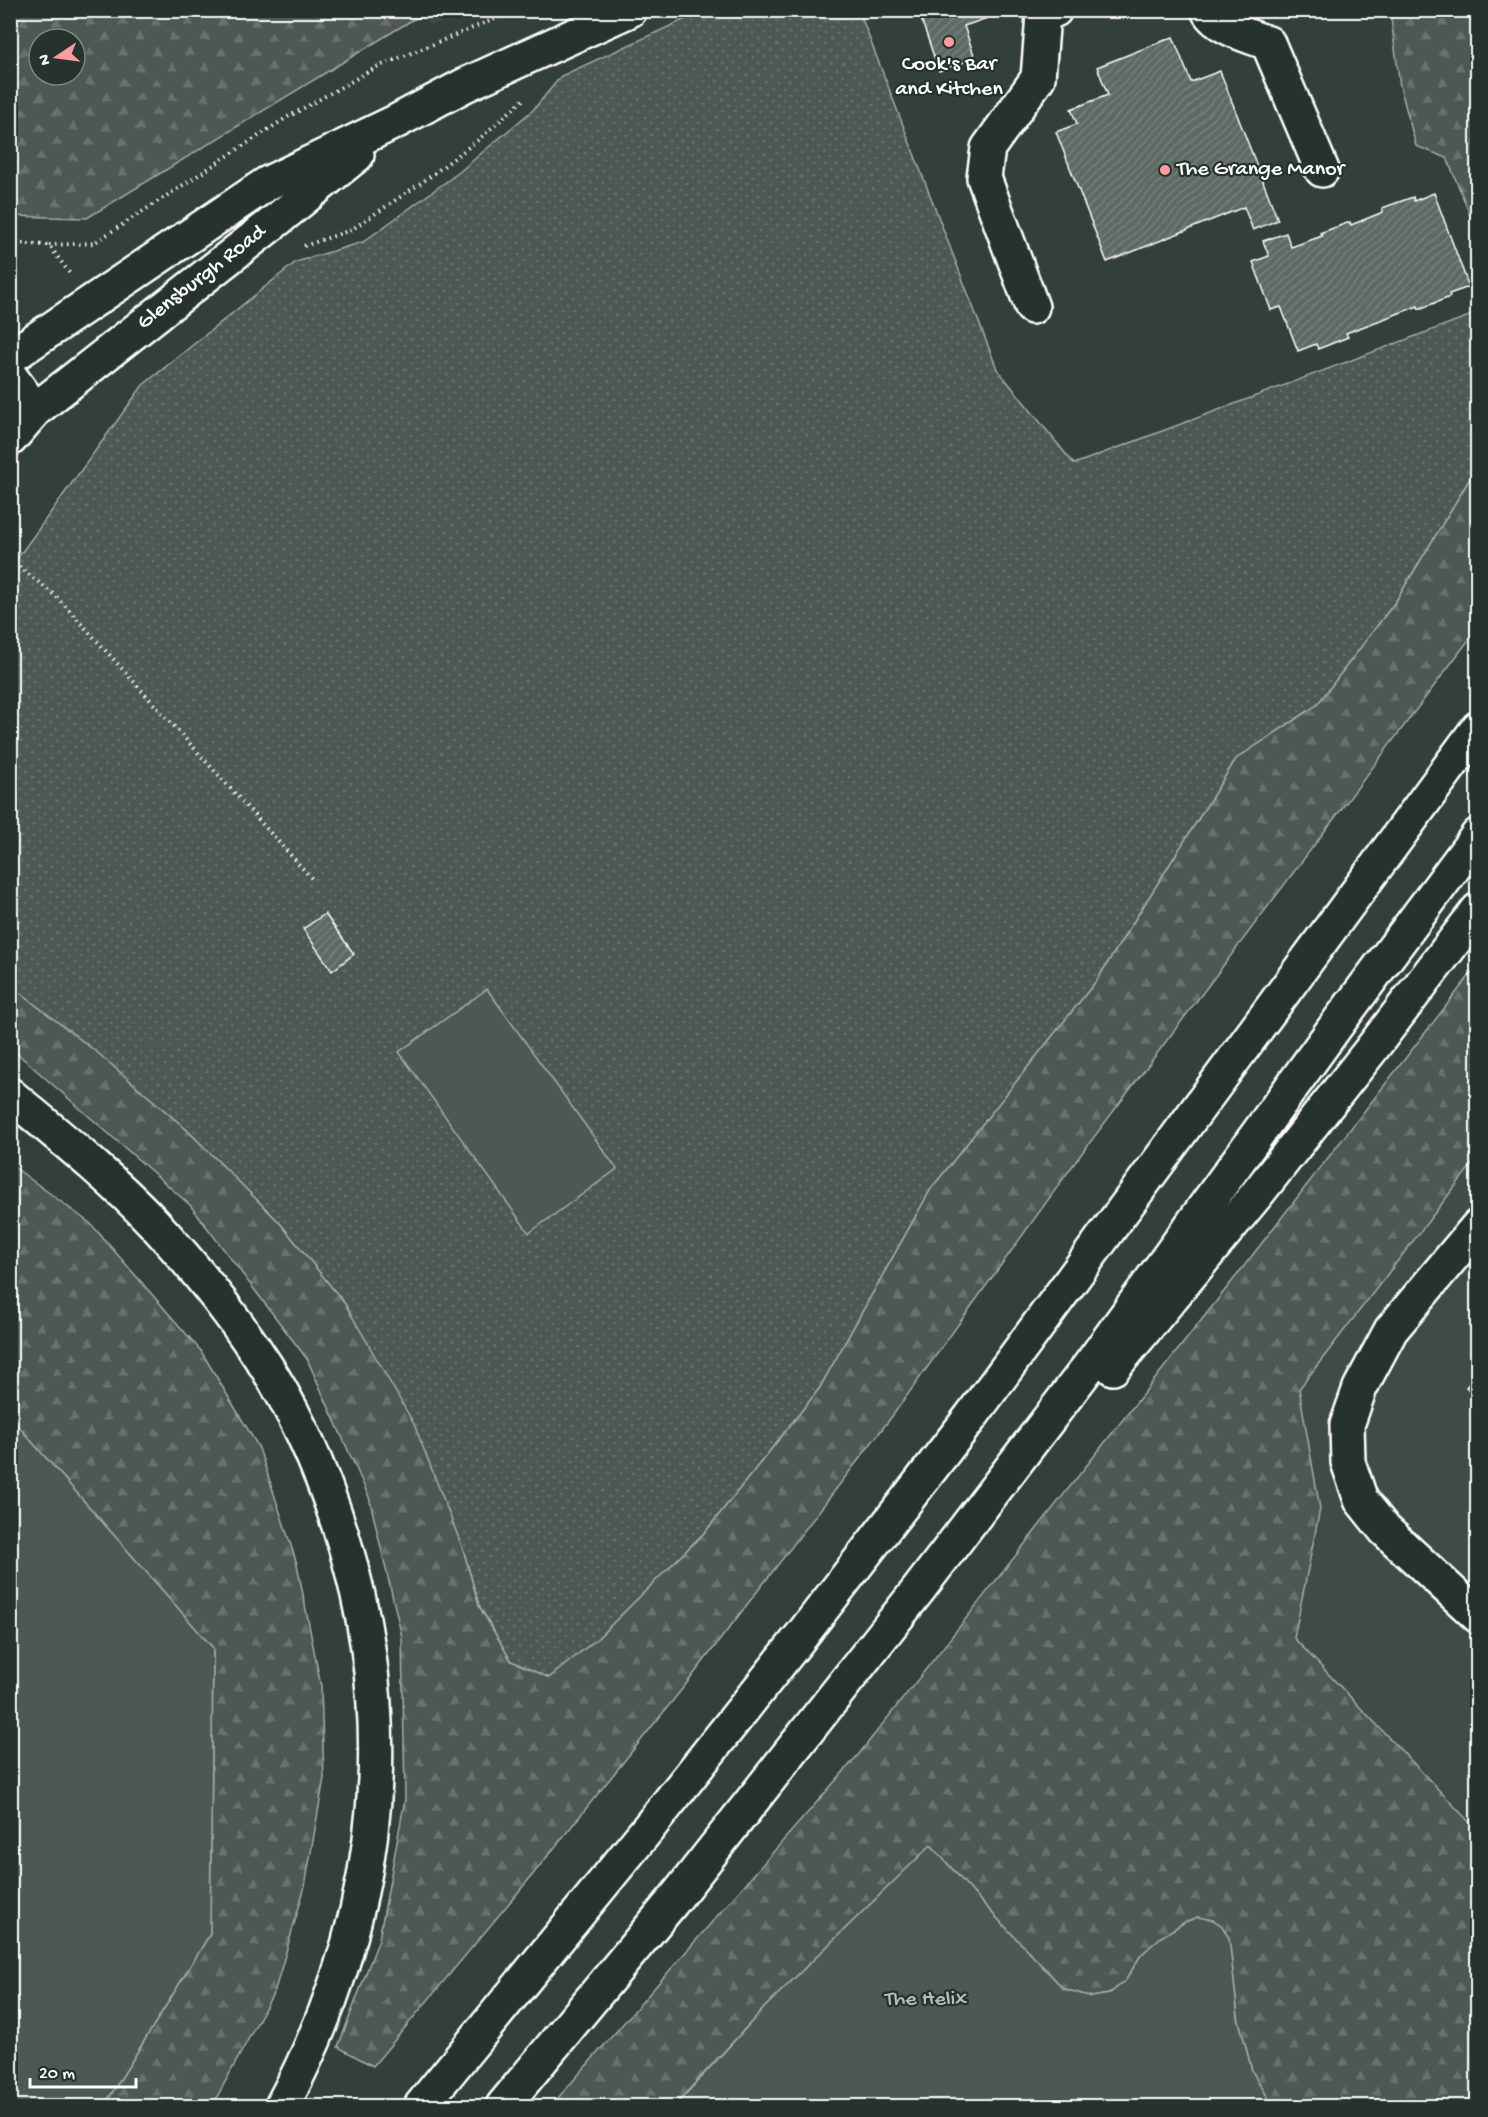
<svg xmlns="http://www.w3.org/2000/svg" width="1488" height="2117" font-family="'Gochi Hand',sans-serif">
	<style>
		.built { fill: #404c47 }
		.grass { fill: url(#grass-dots); stroke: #a6aca9; stroke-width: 1.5 }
		.forest { fill: url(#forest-firs); stroke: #a6aca9; stroke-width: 1.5; fill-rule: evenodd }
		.green { fill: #4d5853; stroke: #a6aca9; stroke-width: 1.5 }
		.building { fill: url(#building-hatch); stroke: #fff; stroke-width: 1.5 }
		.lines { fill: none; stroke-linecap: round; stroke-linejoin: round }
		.minor-casing { stroke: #fff; stroke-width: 38 }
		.major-casing { stroke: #fff; stroke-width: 38 }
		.highway-casing { stroke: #fff; stroke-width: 38 }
		.path { stroke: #fff; stroke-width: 4; stroke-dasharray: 1.5 4.5; stroke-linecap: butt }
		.minor { stroke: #26332d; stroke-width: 33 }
		.major { stroke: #26332d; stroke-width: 33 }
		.highway { stroke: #26332d; stroke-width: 33 }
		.poi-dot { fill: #ff9aa2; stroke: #26332d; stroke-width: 2 }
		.labels { text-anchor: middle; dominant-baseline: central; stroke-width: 4.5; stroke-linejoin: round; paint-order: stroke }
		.poi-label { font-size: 22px; fill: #fff; stroke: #26332d }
		.street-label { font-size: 22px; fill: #fff; stroke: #26332d }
		.park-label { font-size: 22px; fill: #b8bcba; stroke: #26332d }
	</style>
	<defs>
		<pattern id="grass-dots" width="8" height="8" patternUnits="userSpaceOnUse" patternTransform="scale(1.5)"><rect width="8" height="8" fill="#4d5853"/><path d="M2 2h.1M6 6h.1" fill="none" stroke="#68716d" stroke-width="1.8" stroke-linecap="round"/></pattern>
		<pattern id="forest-firs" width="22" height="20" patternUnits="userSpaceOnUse" patternTransform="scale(1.5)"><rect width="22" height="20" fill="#4d5853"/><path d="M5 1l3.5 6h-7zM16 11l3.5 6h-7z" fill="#68716d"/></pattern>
		<pattern id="building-hatch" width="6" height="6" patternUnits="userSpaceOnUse" patternTransform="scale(1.5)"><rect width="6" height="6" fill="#5f6964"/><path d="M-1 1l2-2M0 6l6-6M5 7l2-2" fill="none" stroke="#77807b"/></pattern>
	</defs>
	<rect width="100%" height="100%" fill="#333f3a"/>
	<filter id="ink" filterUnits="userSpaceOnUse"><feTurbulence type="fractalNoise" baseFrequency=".0167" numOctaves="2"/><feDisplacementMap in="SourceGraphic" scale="12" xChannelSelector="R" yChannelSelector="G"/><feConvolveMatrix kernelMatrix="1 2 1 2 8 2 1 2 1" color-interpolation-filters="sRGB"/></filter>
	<g filter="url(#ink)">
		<path class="built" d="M422 11H468L430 26Z
			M1477 1158V1830L1294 1638 1320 1509 1299 1389Z"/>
		<path class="grass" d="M703 11H859L997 369 1074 464 1477 313V467L1396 601 1317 705 1236 759 1097 980 931 1189 819 1389 706 1531 598 1638 549 1678 511 1661 479 1605 463 1549 345 1304 279 1222 186 1129 99 1054 11 986V567L143 385 296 262 363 242 458 173 534 109 561 76Z"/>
		<path class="forest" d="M11 10H435V11L412 20 87 218 11 216ZM39 39H75V75H39Z
			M1390 11H1477V232L1447 158 1416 146 1400 86Z
			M1477 467V629L1076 1161 893 1415 683 1688 530 1878 373 2066 338 2047 379 1939 405 1799 402 1637 369 1497 307 1359 190 1205 11 1048V986L99 1054 186 1129 279 1222 345 1304 414 1424 463 1549 479 1606 511 1661 549 1678 598 1638 706 1531 819 1389 931 1189 1097 980 1236 759 1317 705 1396 601Z
			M1477 966V1158L1299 1389 1320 1509 1294 1638 1477 1830V2106H1273L1252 2071 1238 2017 1229 1938 1198 1917 1185 1922 1161 1937 1141 1955 1126 1980 1109 1994 1092 1997 1064 1989 976 1896 931 1845 766 2006 674 2106H551L859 1754 1237 1275Z
			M10 1164 91 1224 201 1351 259 1448 297 1564 321 1686 324 1778 305 1886 275 1990 212 2106H104L210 1934 213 1648 11 1418Z"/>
		<path class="green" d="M487 989 617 1169 529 1233 399 1052Z
			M11 1418 213 1648 210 1934 104 2106H11Z
			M931 1845 976 1896 1064 1989 1092 1997 1109 1994 1126 1980 1141 1955 1161 1937 1185 1922 1198 1917 1213 1920 1222 1926 1229 1938 1238 2017 1252 2071 1273 2106H675L766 2006Z"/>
		<path class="building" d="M918 10H1001L1002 13 964 26 975 58 939 71Z
			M1173 37 1191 82 1220 71 1278 220 1253 230 1244 207 1107 262 1056 132 1077 124 1071 109 1108 95 1097 67Z
			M1434 193 1469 287 1449 294 1450 297 1419 309 1418 306 1346 333 1348 337 1318 349 1316 344 1298 351 1281 307 1271 310 1253 262 1269 256 1263 241 1286 233 1291 247 1322 236 1320 233 1350 222 1351 225 1383 212 1382 208 1413 197 1414 201Z
			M325 914 354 954 332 971 303 929Z
			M1478 1374V1398L1466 1387Z"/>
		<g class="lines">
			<defs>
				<path id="minor" d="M1208 10C1215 27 1252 37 1268 43L1322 170
					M1032 307 984 178 988 148 1038 78 1043 15 1055 10
					M10 376 35 410
					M1478 1226 1391 1330 1360 1388 1347 1425 1348 1462 1361 1500 1385 1530 1478 1616"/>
				<path id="major" d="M10 357 268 183 397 121 465 85 630 10
					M10 439 35 410 278 219 357 155"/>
				<path id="highway" d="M10 1095C59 1136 109 1176 153 1222 189 1261 224 1304 254 1348 295 1407 323 1473 344 1542 403 1738 378 1926 282 2106
					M1113 1368 1257 1194 1370 1051 1478 910
					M421 2106 646 1831 802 1635 970 1418 1478 728
					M503 2106 673 1901 919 1589 1093 1361 1338 1023 1478 835"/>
			</defs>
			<use href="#minor" class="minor-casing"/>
			<use href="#major" class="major-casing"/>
			<use href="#highway" class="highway-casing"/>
			<path class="path" d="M10 243 49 245 70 274
				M49 245 94 243 286 118 377 67 517 10
				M304 246 351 230 424 181 478 140 525 98
				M10 559 59 599 314 881"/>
			<use href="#minor" class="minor"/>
			<use href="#major" class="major"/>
			<use href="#highway" class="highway"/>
		</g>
	</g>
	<g class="poi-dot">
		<circle cx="949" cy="42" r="6"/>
		<circle cx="1165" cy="170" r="6"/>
	</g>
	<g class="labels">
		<g class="poi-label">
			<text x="949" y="65">Cook's Bar<tspan x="949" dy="25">and Kitchen</tspan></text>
			<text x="1177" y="170" text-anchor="start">The Grange Manor</text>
		</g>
		<g class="street-label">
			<text transform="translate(202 278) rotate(-38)">Glensburgh Road</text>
		</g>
		<g class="park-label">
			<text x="926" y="2000">The Helix</text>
		</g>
	</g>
	<rect width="1488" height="2117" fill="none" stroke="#26332d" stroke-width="36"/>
	<rect x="18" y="18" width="1452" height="2081" fill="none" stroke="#fff" stroke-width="2" filter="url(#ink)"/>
	<g transform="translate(57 57) rotate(257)"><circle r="28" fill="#26332d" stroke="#7d8581" stroke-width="1.5"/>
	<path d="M0-4.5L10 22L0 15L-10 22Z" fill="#ff9aa2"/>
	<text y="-9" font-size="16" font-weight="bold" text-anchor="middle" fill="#ffffff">N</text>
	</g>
	<path d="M30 2078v9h106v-9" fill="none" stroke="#ffffff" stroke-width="3"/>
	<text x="39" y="2078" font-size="18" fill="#ffffff" stroke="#26332d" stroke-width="4.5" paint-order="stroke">20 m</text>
</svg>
